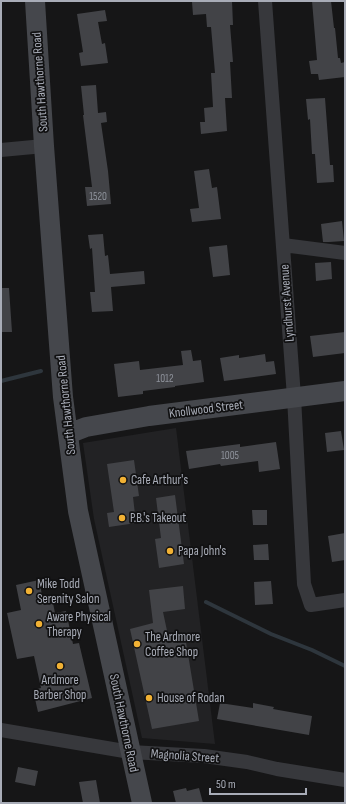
<svg xmlns="http://www.w3.org/2000/svg" width="346" height="804" font-family="'Sofia Sans Condensed',sans-serif">
	<style>
		.built { fill: #222224 }
		.lines { fill: none; stroke-linecap: round; stroke-linejoin: round }
		.stream { stroke: #2e363d; stroke-width: 4 }
		.building { fill: #424347 }
		.minor { stroke: #37383c; stroke-width: 14 }
		.secondary { stroke: #45474c; stroke-width: 20 }
		.poi-dot { fill: #f1b134; stroke: #111112; stroke-width: 1.5 }
		.labels { text-anchor: middle; dominant-baseline: central; stroke-width: 3.5; stroke-linejoin: round; paint-order: stroke }
		.number-label { font-size: 11px; fill: #8e929b }
		.street-label { font-size: 13px; fill: #a8acb7; stroke: #111112 }
		.poi-label { font-size: 13px; fill: #a8acb7; stroke: #111112; text-anchor: start }
	</style>
	<rect width="100%" height="100%" fill="#161617"/>
	<path class="built" d="M176 428 215 744 142 738 94 519 83 443Z"/>
	<g class="lines">
		<path class="stream" d="M1 381 41 371
			M206 602 271 634 312 650 345 666"/>
	</g>
	<path class="building" d="M202 1H232L233 25H230L233 62H230L232 98H225L227 131 201 134 200 122H205L204 108 213 107 211 73H215L211 27H207L206 14 193 15 192 2Z
		M312 1H331L334 28H335L338 58H340L341 63 345 62V77L319 80 318 74H311L309 61 317 60Z
		M105 10 107 21 98 22 102 44 105 43 108 63 81 66 79 53 83 52 77 14Z
		M96 85 98 113 106 112 107 122 101 123 108 171 111 204 87 206 85 187H92L83 115H84L81 86Z
		M325 98 330 165H333L334 182 317 183 315 154H312L310 119 308 120 306 99Z
		M209 169 212 188 217 187 221 219 192 222 190 209 199 208 194 171Z
		M342 221 344 241 329 242H323L321 224Z
		M103 234 105 256 108 255 110 274 144 271 145 284 111 287 113 311 92 312 90 292H95L92 248 90 249 88 235Z
		M227 245 230 275 213 277 209 247Z
		M331 262 332 279 316 281 315 263Z
		M1 288H9L12 332H1Z
		M345 332V353L313 357 310 336Z
		M191 350 193 361 201 360 204 382 175 386V387L143 391V394L118 397 114 364 139 361 140 370 183 365 181 351Z
		M265 354 266 362 274 361 276 374 224 381 220 358 239 355V358Z
		M341 431 344 450 327 452 325 433Z
		M276 442 280 469 259 472 258 461 221 466 220 464 189 469 186 451 240 444V447Z
		M134 460 139 496 133 497 136 523 109 527 107 513 114 512 107 464Z
		M175 495 184 564 159 568 155 539 161 538 156 498Z
		M252 510H267V525H253Z
		M345 533V560L332 562 328 536Z
		M268 544 269 560H254L253 545Z
		M39 580 44 605 53 603 55 613 66 611 73 644 79 643 92 698 38 712 33 690 41 688 34 656 17 659 7 613 21 610 16 585Z
		M271 581 273 604 255 605 254 582Z
		M183 586 185 609 163 612 169 640 185 636 199 721 152 729 130 629 153 623 149 590Z
		M220 703 253 708V703L274 707 273 709 312 716 309 735 217 719Z
		M18 767 38 771 35 786 15 782Z
		M96 780 100 803H83L79 782Z
		M186 788 187 791 199 788 203 803H176L173 791Z"/>
	<g class="lines">
		<path class="minor" d="M265 1 294 397 304 584 311 605 345 600
			M1 150 44 146
			M283 245 345 253
			M1 730 130 752 204 756 247 762 277 769 345 780"/>
		<path class="secondary" d="M35 1 44 146 63 397 78 511 142 803
			M68 434 86 427 149 416 345 391"/>
	</g>
	<g class="poi-dot">
		<circle cx="123" cy="480" r="4"/>
		<circle cx="122" cy="518" r="4"/>
		<circle cx="170" cy="551" r="4"/>
		<circle cx="29" cy="591" r="4"/>
		<circle cx="39" cy="624" r="4"/>
		<circle cx="137" cy="644" r="4"/>
		<circle cx="60" cy="666" r="4"/>
		<circle cx="149" cy="698" r="4"/>
	</g>
	<g class="labels">
		<g class="number-label">
			<text x="98" y="196">1520</text>
			<text x="165" y="378">1012</text>
			<text x="230" y="455">1005</text>
		</g>
		<g class="street-label">
			<text transform="translate(40 82) rotate(-94)">South Hawthorne Road</text>
			<text transform="translate(287 303) rotate(-94)">Lyndhurst Avenue</text>
			<text transform="translate(66 405) rotate(-96)">South Hawthorne Road</text>
			<text transform="translate(206 409) rotate(-7)">Knollwood Street</text>
			<text transform="translate(124 723) rotate(78)">South Hawthorne Road</text>
			<text transform="translate(185 756) rotate(4)">Magnolia Street</text>
		</g>
		<g class="poi-label">
			<text x="131" y="480">Cafe Arthur's</text>
			<text x="130" y="518">P.B.'s Takeout</text>
			<text x="178" y="551">Papa John's</text>
			<text x="37" y="584">Mike Todd<tspan x="37" dy="15">Serenity Salon</tspan></text>
			<text x="47" y="617">Aware Physical<tspan x="47" dy="15">Therapy</tspan></text>
			<text x="145" y="637">The Ardmore<tspan x="145" dy="15">Coffee Shop</tspan></text>
			<text x="60" y="680" text-anchor="middle">Ardmore<tspan x="60" dy="15">Barber Shop</tspan></text>
			<text x="157" y="698">House of Rodan</text>
		</g>
	</g>
	<rect width="346" height="804" fill="none" stroke="#a8acb7" stroke-width="4"/>
	<path d="M210 788v6h96v-6" fill="none" stroke="#a8acb7" stroke-width="2"/>
	<text x="216" y="788" font-size="12" fill="#a8acb7" stroke="#111112" stroke-width="3" paint-order="stroke">50 m</text>
</svg>
